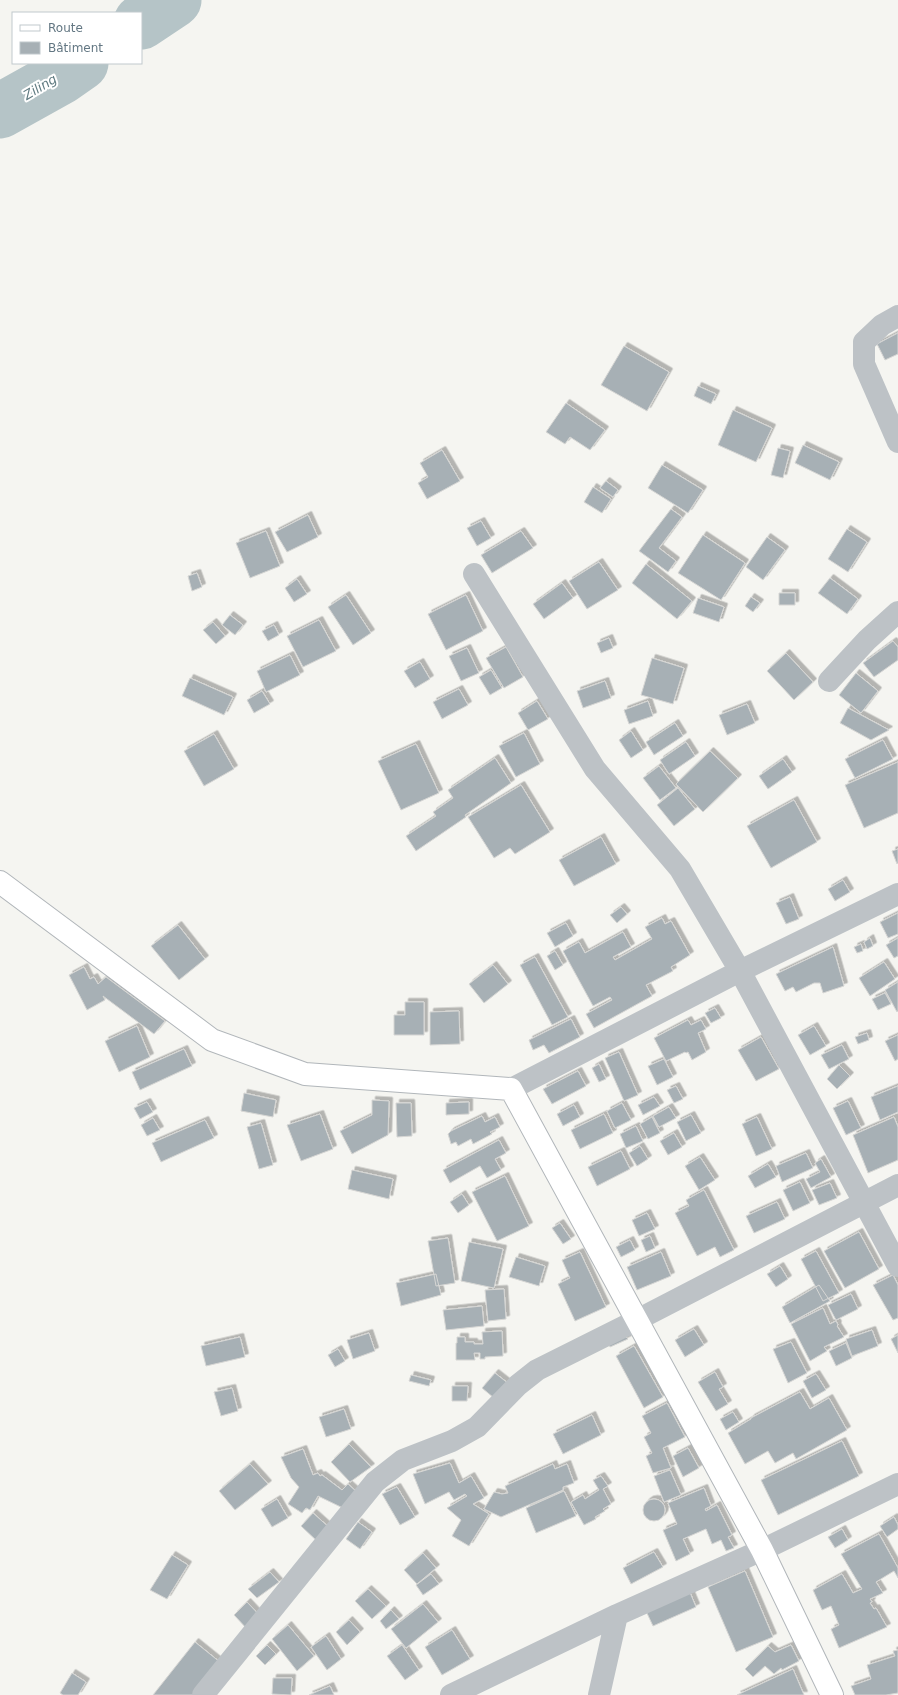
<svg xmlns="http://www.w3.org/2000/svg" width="898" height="1695" font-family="'DejaVu Sans',sans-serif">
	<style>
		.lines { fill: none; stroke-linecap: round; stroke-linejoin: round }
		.river { stroke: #b5c4c7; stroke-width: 55 }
		.building { fill: #a7b0b5; stroke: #d6d6d4; filter: url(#shadow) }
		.major-casing { stroke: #b1b6ba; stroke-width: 24 }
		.minor { stroke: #bdc2c6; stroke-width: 22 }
		.major { stroke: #fff; stroke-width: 22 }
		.labels { text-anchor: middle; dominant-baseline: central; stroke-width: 4; stroke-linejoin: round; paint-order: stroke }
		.water-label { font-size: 13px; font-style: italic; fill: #5f7a80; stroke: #fff }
	</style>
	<defs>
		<filter id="shadow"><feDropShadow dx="3.5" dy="-3.5" stdDeviation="0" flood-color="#0004"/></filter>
	</defs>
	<rect width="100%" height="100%" fill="#f5f5f1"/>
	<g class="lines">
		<path class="river" d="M141 22 174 0
			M0 111 61 77 81 63"/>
	</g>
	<path class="building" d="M898 333V354L885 360 877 344Z
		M624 346 669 372 647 411 601 385Z
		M698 386 716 394 711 404 694 396Z
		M566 403 605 430 590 450 570 437 565 444 546 432Z
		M733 410 772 428 756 462 718 445Z
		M803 445 839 462 830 480 795 463Z
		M778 448 790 451 783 478 771 475Z
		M442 450 460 481 427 499 418 483 428 477 420 463Z
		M662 465 703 490 688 513 648 488Z
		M606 481 618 490 613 497 600 488Z
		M593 487 611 499 602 513 584 502Z
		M671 509 682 517 659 548 676 561 668 572 639 551Z
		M308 515 318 537 287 552 275 532Z
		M481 521 491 538 477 546 467 528Z
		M847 529 867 542 848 572 828 559Z
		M266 531 280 566 250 578 236 543Z
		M521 531 533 548 492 573 481 555Z
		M703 535 745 563 721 600 678 573Z
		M767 537 785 550 763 580 746 567Z
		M599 562 618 590 587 609 569 581Z
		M646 564 692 601 677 619 632 583Z
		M197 573 202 587 192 591 188 576Z
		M830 578 858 599 847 614 818 593Z
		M297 579 307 594 294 602 285 588Z
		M562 583 573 598 544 619 533 604Z
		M779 593H795V605H779Z
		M346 595 371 633 353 645 328 607Z
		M466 595 483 631 446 650 428 614Z
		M751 597 760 603 753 612 745 606Z
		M698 598 724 607 719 622 693 613Z
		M230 615 243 625 235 635 222 625Z
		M319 620 336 651 303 667 287 636Z
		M213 622 225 636 216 644 203 630Z
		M274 625 279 635 268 641 262 631Z
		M609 638 613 648 601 653 597 643Z
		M893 641 898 647V660L874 677 863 663Z
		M506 647 523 677 504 688 486 658Z
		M467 648 479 673 461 681 449 656Z
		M786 653 813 682 794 700 767 671Z
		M290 655 300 675 266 692 257 671Z
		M652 658 684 668 673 704 641 695Z
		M420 662 430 679 415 688 404 671Z
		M491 670 502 688 490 695 479 677Z
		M856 673 878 691 861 713 839 695Z
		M190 678 233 697 224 715 182 696Z
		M605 681 611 698 583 708 577 691Z
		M459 689 468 705 442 719 433 702Z
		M262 691 270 704 254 713 247 700Z
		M537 701 548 719 528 730 518 713Z
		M648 701 653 716 629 724 624 710Z
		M747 704 755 723 727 735 719 715Z
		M848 708 889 730 871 740 840 723Z
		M675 723 683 736 654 755 646 742Z
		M631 731 643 750 631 758 619 740Z
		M524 733 540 764 516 777 499 746Z
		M214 734 234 769 204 786 184 751Z
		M883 740 893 759 855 778 845 759Z
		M686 742 695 756 669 774 660 760Z
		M416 744 439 793 401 810 378 761Z
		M710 751 738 778 703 812 676 784Z
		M495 758 511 783 465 815 466 817 416 851 406 836 436 816 433 812 453 798 448 790Z
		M783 759 792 772 768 789 759 776Z
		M898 762V813L864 828 845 785Z
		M659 766 676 788 660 800 643 778Z
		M521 785 550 832 515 854 510 848 494 858 468 817Z
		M678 788 695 809 674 826 657 805Z
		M794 800 817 842 771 868 747 826Z
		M601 837 616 864 574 886 559 860Z
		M898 849V863L897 864 892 851Z
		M843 880 850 892 835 901 828 889Z
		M790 897 799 919 786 924 776 903Z
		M621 907 627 914 617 923 610 915Z
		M898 913V934L888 938 880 922Z
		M662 918 665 924 671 921 690 955 671 967 673 971 646 985 652 996 594 1028 586 1014 612 1000 610 997 593 1006 563 951 579 942 585 953 623 932 631 947 613 957 615 960 652 939 645 927Z
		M566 923 573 936 555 947 547 933Z
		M178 925 205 959 179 980 151 946Z
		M870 938 873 946 867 949 864 942Z
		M898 938V956L894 958 886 945Z
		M861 944 863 951 857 953 854 947Z
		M833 947 844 986 823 993 820 983H814L796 992 793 987 785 991 776 974Z
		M555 951 563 965 555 970 547 956Z
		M535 957 568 1017 552 1025 520 965Z
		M884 962 895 979 870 996 859 978Z
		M493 965 508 984 484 1003 469 984Z
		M84 967 90 979 94 977 98 984 106 977 165 1021 154 1034 103 996 105 1000 87 1010 69 975Z
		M898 982V1011L897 1012 885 990Z
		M885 993 891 1004 878 1010 872 999Z
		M405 1002H424V1035H394V1015H405Z
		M715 1008 721 1018 711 1023 705 1013Z
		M459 1011 460 1044 430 1045V1012Z
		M571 1019 580 1037 549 1053 544 1045 533 1050 529 1040Z
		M688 1020 691 1025 701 1020 706 1029 698 1033 706 1052 692 1060 688 1052 686 1053 685 1052 666 1061 654 1038Z
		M137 1026 150 1057 119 1072 105 1041Z
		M814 1026 826 1046 810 1055 798 1035Z
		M867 1033 869 1040 858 1044 855 1037Z
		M898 1035V1059L895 1061 885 1041Z
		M761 1037 779 1069 756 1081 738 1050Z
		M842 1045 849 1059 829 1069 821 1055Z
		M184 1049 192 1066 140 1090 132 1072Z
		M619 1052 638 1095 624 1101 605 1058Z
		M664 1059 673 1077 657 1085 648 1066Z
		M599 1064 606 1079 599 1082 592 1068Z
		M839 1065 850 1076 837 1089 827 1079Z
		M578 1071 586 1086 552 1104 543 1089Z
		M676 1086 683 1099 674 1103 667 1090Z
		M898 1086V1112L880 1120 871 1097Z
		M244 1093 276 1100 273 1117 241 1111Z
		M654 1097 660 1106 643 1115 638 1105Z
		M372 1100 389 1101 388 1135 352 1154 340 1131 372 1115Z
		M848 1101 861 1128 846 1135 833 1108Z
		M147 1102 153 1112 140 1119 134 1108Z
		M469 1102V1114L446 1115V1103Z
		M396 1103H411L412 1136 397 1137Z
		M622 1103 631 1120 615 1128 607 1111Z
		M574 1105 580 1117 563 1126 557 1114Z
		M669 1107 676 1118 659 1127 653 1116Z
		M320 1114 333 1149 301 1161 287 1125Z
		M604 1114 613 1133 580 1149 571 1130Z
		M691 1115 701 1133 686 1141 677 1122Z
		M482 1116 485 1122 495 1117 500 1127 490 1132 492 1134 473 1144 471 1139 458 1146 456 1142 451 1144 448 1134 451 1131Z
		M652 1117 660 1133 648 1139 640 1124Z
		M757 1117 772 1149 756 1156 742 1124Z
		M894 1117 898 1127V1160L868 1173 853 1135Z
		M153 1118 160 1130 147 1136 141 1125Z
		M205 1120 214 1138 161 1162 152 1143Z
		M261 1123 273 1165 259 1169 247 1127Z
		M636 1126 643 1141 626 1148 620 1134Z
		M674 1133 682 1147 668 1155 660 1141Z
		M499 1140 506 1153 495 1159 501 1170 487 1178 480 1166 450 1183 443 1170Z
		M640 1146 648 1159 637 1166 629 1153Z
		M621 1151 630 1169 597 1186 588 1167Z
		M806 1153 813 1168 782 1182 776 1166Z
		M700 1157 715 1180 699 1190 685 1166Z
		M821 1159 831 1177 811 1188 806 1179 820 1172 815 1163Z
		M768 1164 776 1177 755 1188 748 1176Z
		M352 1170 393 1179 389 1199 348 1189Z
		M505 1176 529 1226 497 1241 472 1192Z
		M800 1182 810 1203 793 1211 783 1190Z
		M830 1183 837 1198 819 1205 812 1190Z
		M704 1190 734 1250 720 1257 715 1247 697 1256 675 1213 689 1206 686 1200Z
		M462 1194 469 1205 458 1213 450 1202Z
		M777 1202 785 1219 754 1233 746 1216Z
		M647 1213 655 1229 639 1236 632 1220Z
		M560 1223 571 1239 563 1244 552 1228Z
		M859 1232 879 1269 845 1288 824 1251Z
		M650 1236 655 1248 646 1252 641 1240Z
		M448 1238 455 1283 436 1286 428 1241Z
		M630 1240 635 1250 621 1257 616 1247Z
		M469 1242 503 1249 494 1288 461 1281Z
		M816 1251 839 1293 823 1301 801 1259Z
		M580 1252 606 1307 575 1321 558 1284 570 1278 562 1260Z
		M661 1252 671 1276 637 1290 627 1267Z
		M516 1257 545 1266 539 1286 509 1277Z
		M780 1266 788 1279 776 1287 767 1274Z
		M436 1274 441 1295 401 1306 396 1283Z
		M893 1275 898 1285V1318L893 1320 873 1285Z
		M819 1285 830 1301 790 1323 782 1307Z
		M504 1289 506 1319 488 1321 485 1290Z
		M851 1294 858 1309 836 1320 828 1305Z
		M482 1306 484 1326 446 1330 443 1310Z
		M823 1308 830 1324 836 1321 838 1325 837 1326 844 1337 824 1347 827 1351 810 1361 791 1324Z
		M694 1329 704 1345 685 1357 675 1340Z
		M872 1330 878 1346 852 1356 846 1339Z
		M502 1331 503 1356 485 1357V1359H480V1353H474L475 1360H456V1343H457V1337H465V1342H474V1344H483L482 1332Z
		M621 1332 628 1339 610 1347 607 1340Z
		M369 1333 375 1351 353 1359 347 1340Z
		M898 1335V1353L891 1339Z
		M240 1337 245 1357 206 1366 201 1346Z
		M791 1342 807 1373 788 1383 773 1349Z
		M846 1343 852 1358 836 1366 829 1351Z
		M634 1346 663 1397 644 1408 616 1356Z
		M338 1349 345 1361 335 1367 328 1355Z
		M715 1372 723 1387 719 1389 728 1404 716 1411 698 1382Z
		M495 1373 509 1384 494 1398 482 1388Z
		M816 1374 826 1390 812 1398 803 1381Z
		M411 1375 431 1380 429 1386 409 1381Z
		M452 1386H468L467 1401H452Z
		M232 1388 238 1411 221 1416 214 1392Z
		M800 1392 810 1409 829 1398 847 1430 796 1459 793 1453 775 1463 768 1451 745 1464 728 1433 751 1419V1418Z
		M667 1403 685 1437 663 1448 671 1468 653 1473 646 1456 652 1453 644 1437 651 1433 642 1416Z
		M344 1409 351 1429 326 1437 319 1417Z
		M733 1412 739 1422 726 1430 720 1419Z
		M592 1415 601 1435 563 1454 553 1434Z
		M842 1441 859 1476 778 1515 761 1480Z
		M349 1444 371 1467 350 1482 331 1462Z
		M688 1448 699 1468 683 1477 673 1456Z
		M303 1449 313 1475 318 1473 320 1476 322 1475 342 1490 348 1484 359 1494 347 1510 318 1496 310 1510 306 1508 302 1513 288 1504 299 1487 291 1478 281 1457Z
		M450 1463 459 1483 471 1476 484 1498 473 1504 489 1514 469 1546 452 1536 461 1520 447 1508 467 1496 465 1494 454 1500 449 1492 425 1504 413 1474Z
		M250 1464 268 1484 235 1510 219 1491Z
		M553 1464 555 1469 567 1464 574 1483 563 1487V1490L501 1517 484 1509 494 1492 502 1494 508 1493 505 1486Z
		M670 1470 681 1495 664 1502 654 1476Z
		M601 1476 608 1486 603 1489 611 1504 603 1509 605 1511 595 1517 596 1519 584 1525 571 1502 583 1495 585 1499 599 1490 593 1480Z
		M397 1487 415 1517 400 1525 382 1494Z
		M704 1488 711 1506 705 1509 706 1511 717 1505 732 1535 728 1537 734 1548 726 1551 721 1540 712 1544 706 1529 683 1539 690 1554 676 1561 663 1530 677 1524 668 1503Z
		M564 1491 576 1516 536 1533 526 1508Z
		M277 1499 288 1518 272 1527 261 1509Z
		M643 1510a11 11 0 1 1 22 0a11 11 0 1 1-22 0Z
		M313 1513 332 1530 319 1543 301 1526Z
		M894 1517 898 1525V1529L887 1537 880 1526Z
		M358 1522 372 1532 360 1549 346 1539Z
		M842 1529 848 1540 835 1548 828 1537Z
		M879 1534 898 1568V1578L894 1571 876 1582 883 1593 870 1599 872 1602 870 1603 874 1609 876 1608 887 1627 839 1648 831 1629 839 1625 831 1606 822 1610 813 1590 842 1574 853 1593 862 1589 841 1554Z
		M654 1552 663 1567 631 1584 623 1568Z
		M423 1553 436 1568 417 1584 404 1570Z
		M172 1555 188 1565 167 1599 150 1590Z
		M745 1571 773 1637 736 1652 708 1587Z
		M270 1572 279 1582 257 1598 248 1589Z
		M431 1574 439 1584 423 1595 416 1585Z
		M368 1589 386 1606 372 1619 355 1601Z
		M689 1590 696 1607 653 1626 645 1609Z
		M247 1602 262 1618 248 1630 234 1615Z
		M423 1604 438 1622 406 1648 391 1629Z
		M391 1610 399 1619 386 1629 380 1621Z
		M349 1620 360 1632 347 1645 336 1632Z
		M288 1625 314 1656 297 1671 272 1639Z
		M452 1630 470 1659 442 1675 425 1647Z
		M326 1636 341 1659 327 1670 311 1647Z
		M195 1642 221 1663 194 1695H153Z
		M267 1645 276 1654 265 1665 256 1656Z
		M402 1645 419 1670 405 1680 387 1656Z
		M791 1645 799 1661 782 1670 781 1668 774 1674 765 1666 753 1677 745 1669 768 1646 775 1652Z
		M898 1650V1693L886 1695H855L851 1686 871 1679 867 1665 895 1656 893 1651Z
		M793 1669 804 1695H737Z
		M72 1673 86 1682 78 1695H63L60 1693Z
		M273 1678H292L291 1695 272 1694Z
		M330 1686 334 1695H309Z"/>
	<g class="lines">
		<defs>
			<path id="major" d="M0 882 212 1040 305 1074 511 1089 762 1550 832 1695"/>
		</defs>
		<use href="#major" class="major-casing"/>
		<path class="minor" d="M898 316 882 325 864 342V364L898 442
			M474 574 595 769 680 869 740 971 898 1266
			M829 681 867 640 898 612
			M511 1089 740 971 898 894
			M203 1695 375 1482 403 1460 452 1441 477 1427 518 1385 537 1370 637 1320 898 1185
			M451 1695 617 1615 762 1550 898 1484
			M599 1695 617 1615"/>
		<use href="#major" class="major"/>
	</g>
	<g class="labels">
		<g class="water-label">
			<text transform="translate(40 87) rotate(-31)">Ziling</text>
		</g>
	</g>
	<rect x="12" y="12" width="130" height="52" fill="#ffffff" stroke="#c1c9cd"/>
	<rect x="20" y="25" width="20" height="6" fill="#ffffff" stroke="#c1c9cd"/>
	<text x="48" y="32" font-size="12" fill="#637783">Route</text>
	<rect x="20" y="42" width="20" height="12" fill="#a7b0b5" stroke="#c1c9cd"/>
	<text x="48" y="52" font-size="12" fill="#637783">Bâtiment</text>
</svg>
